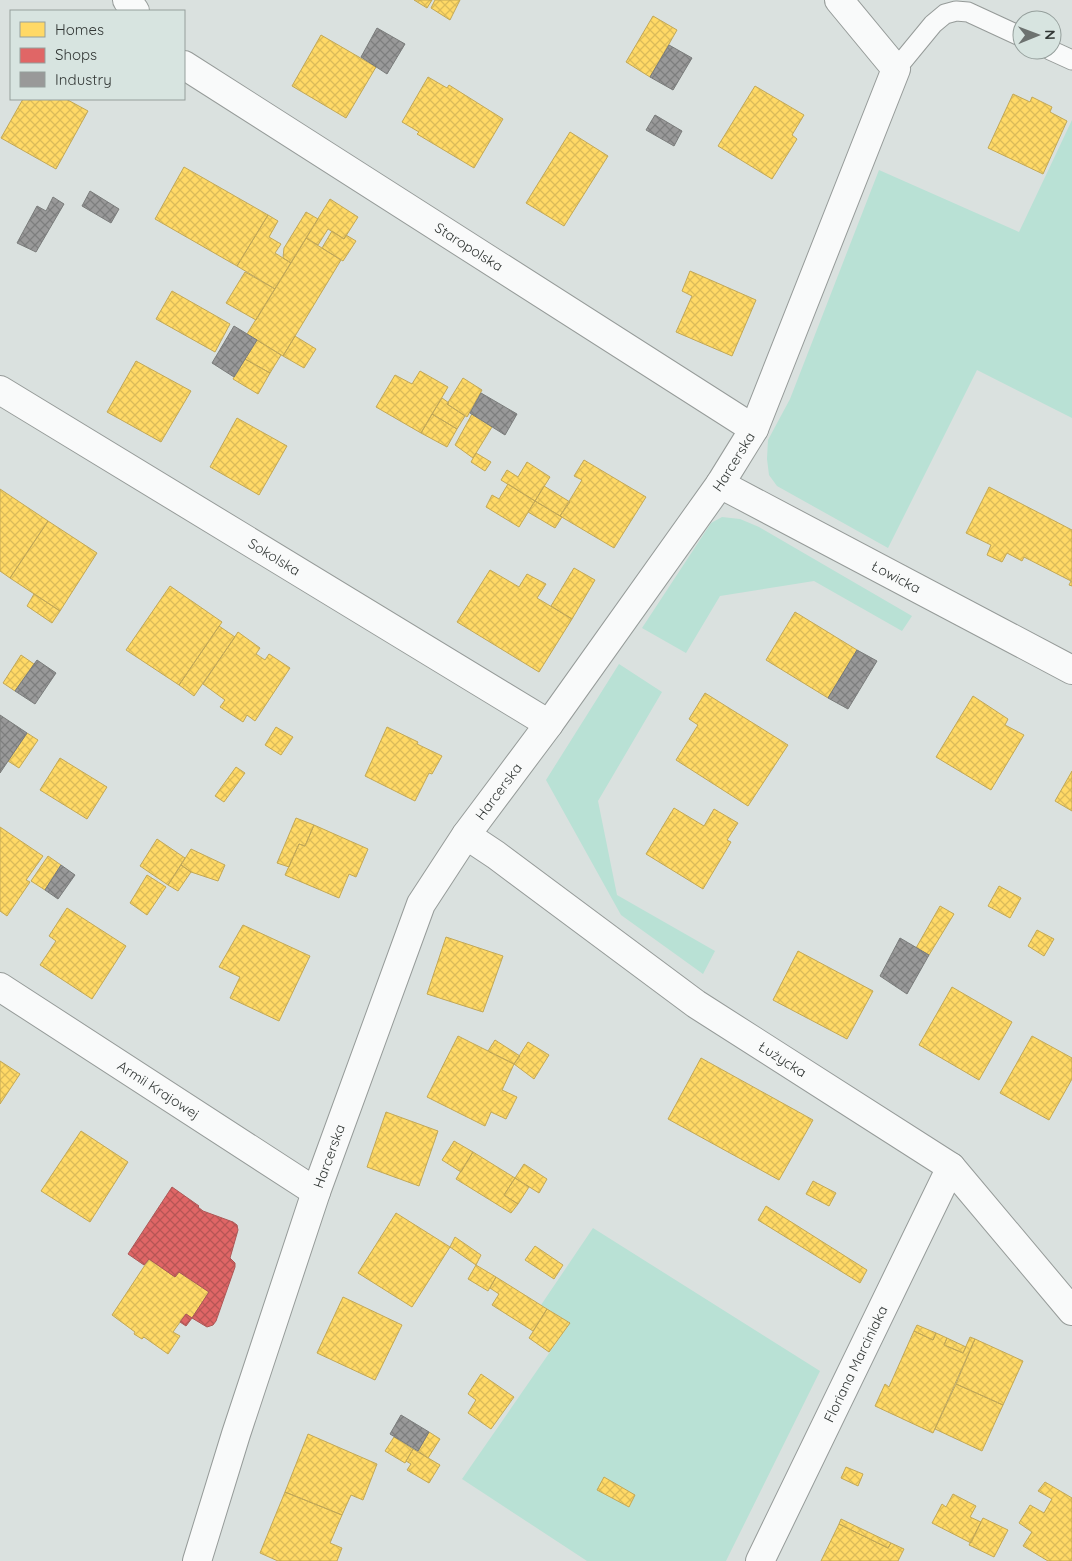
<svg xmlns="http://www.w3.org/2000/svg" width="1072" height="1561" font-family="Quicksand,sans-serif">
	<style>
		.grass { fill: #b9e1d5 }
		.homes { fill: url(#homes-cross-hatch); stroke: #c2a857 }
		.shops { fill: url(#shops-cross-hatch); stroke: #ac5857 }
		.industry { fill: url(#industry-cross-hatch); stroke: #7a7c7b }
		.lines { fill: none; stroke-linecap: round; stroke-linejoin: round }
		.lane-casing { stroke: #969b99; stroke-width: 21 }
		.street-casing { stroke: #969b99; stroke-width: 30 }
		.lane { stroke: #f9fafa; stroke-width: 19 }
		.street { stroke: #f9fafa; stroke-width: 28 }
		.labels { text-anchor: middle; dominant-baseline: central; stroke-width: 5; stroke-linejoin: round; paint-order: stroke }
		.street-label { font-size: 14px; fill: #323735; stroke: #d7e4e0 }
	</style>
	<defs>
		<pattern id="homes-cross-hatch" width="8" height="8" patternUnits="userSpaceOnUse" patternTransform="scale(1.25)"><rect width="8" height="8" fill="#ffd966"/><path d="M0 0l8 8M0 8l8-8" fill="none" stroke="#dbbb59"/></pattern>
		<pattern id="shops-cross-hatch" width="8" height="8" patternUnits="userSpaceOnUse" patternTransform="scale(1.25)"><rect width="8" height="8" fill="#e06666"/><path d="M0 0l8 8M0 8l8-8" fill="none" stroke="#b65555"/></pattern>
		<pattern id="industry-cross-hatch" width="8" height="8" patternUnits="userSpaceOnUse" patternTransform="scale(1.25)"><rect width="8" height="8" fill="#999"/><path d="M0 0l8 8M0 8l8-8" fill="none" stroke="#7d7e7e"/></pattern>
	</defs>
	<rect width="100%" height="100%" fill="#dae1df"/>
	<path class="grass" d="M1072 120V418L977 370 888 548 777 486 769 475 767 459 768 440 790 399 879 170 1019 232Z
		M722 517 740 519 759 527 912 616 902 631 814 581 720 596 686 653 642 628 711 523Z
		M619 664 662 692 598 801 617 895 715 951 703 974 621 915 546 780Z
		M593 1228 820 1371 726 1561H587L462 1479 570 1323 541 1305Z"/>
	<path class="homes" d="M414 0H432L427 8Z
		M435 0H460L450 20 431 8Z
		M653 16 677 30 650 77 626 62Z
		M321 35 376 67 346 118 292 86Z
		M428 77 447 88 449 85 503 119 474 168 417 134 419 132 402 122Z
		M755 86 804 115 792 135 797 139 772 179 718 146Z
		M1013 94 1030 102 1032 97 1052 107 1050 112 1067 121 1043 174 988 148Z
		M23 99H66L88 111 56 169 1 138Z
		M570 132 608 156 564 226 526 203Z
		M184 167 268 215 237 266 155 219Z
		M330 199 358 217 344 239 328 229 318 245 306 238Z
		M306 212 318 219 291 263 283 258 284 248Z
		M268 215 278 221 269 237 281 244 275 253 291 263 275 289 237 266Z
		M332 231 344 239 346 235 356 241 343 261 322 248Z
		M306 238 341 260 283 356 247 334Z
		M690 271 756 300 732 356 676 332 692 296 682 291Z
		M245 272 275 289 256 320 226 303Z
		M172 291 230 324 215 352 156 319Z
		M295 336 316 349 304 368 283 356Z
		M257 340 281 355 270 373 245 359Z
		M245 359 270 373 258 394 233 379Z
		M136 361 191 391 161 442 107 412Z
		M420 371 448 387 421 433 376 407 395 375 412 384Z
		M463 378 482 390 467 417 447 404Z
		M442 398 449 403 447 404 465 416 457 429 432 414Z
		M432 414 457 429 447 447 421 433Z
		M472 414 492 427 473 458 455 445Z
		M237 418 287 446 259 495 210 467Z
		M476 453 491 462 485 471 471 462Z
		M584 460 646 497 614 548 560 516 582 480 574 476Z
		M527 462 550 477 535 501 501 480 507 470 518 477Z
		M508 484 535 501 519 527 486 507 492 495 499 499Z
		M544 486 570 502 560 516 535 501Z
		M989 487 1072 530V586L1069 585 1071 581 1024 557 1022 561 1007 553 1002 562 987 555 991 545 966 533Z
		M0 489 48 521 10 578 0 571Z
		M535 501 562 517 555 528 528 512Z
		M48 521 97 553 60 611 10 578Z
		M574 568 595 580 572 619 551 606Z
		M490 570 519 587 527 574 546 584 537 598 572 619 539 672 457 622Z
		M170 586 222 622 179 685 126 650Z
		M34 594 60 611 52 623 27 606Z
		M795 612 857 650 828 698 766 660Z
		M219 626 235 637 194 696 179 685Z
		M238 632 260 648 256 654 265 660 269 654 290 668 255 721 247 715 243 722 220 707 225 700 203 684Z
		M21 655 34 664 15 691 3 683Z
		M705 693 788 745 748 806 676 760 698 725 689 719Z
		M973 696 1008 719 1005 725 1024 735 991 790 936 757Z
		M276 727 293 737 281 755 265 745Z
		M387 727 418 742 417 744 442 756 432 774 429 773 415 801 365 776Z
		M27 733 38 740 19 768 8 761Z
		M60 758 107 787 87 819 40 790Z
		M236 767 245 773 224 802 215 796Z
		M1072 771V811L1055 801Z
		M674 808 704 826 714 809 738 823 727 840 731 842 703 889 646 854Z
		M296 818 314 825 305 846 299 844 289 867 277 863Z
		M314 825 368 849 356 877 349 874 339 898 285 875 299 844 305 846Z
		M0 827 43 856 26 880 30 882 7 916 0 911Z
		M157 839 185 858 168 885 140 866Z
		M191 849 225 865 218 881 191 872 181 865Z
		M48 856 61 865 45 890 31 881Z
		M181 865 191 872 178 891 168 885Z
		M147 875 166 887 147 915 130 903Z
		M999 886 1021 898 1010 918 988 906Z
		M940 906 954 914 929 955 916 948Z
		M67 908 126 946 92 999 40 965 56 941 49 936Z
		M243 925 310 956 279 1021 230 998 240 977 219 967Z
		M1037 930 1054 939 1044 956 1028 946Z
		M446 937 503 956 483 1012 427 994Z
		M798 951 873 991 847 1039 773 1000Z
		M952 987 1012 1022 979 1080 919 1045Z
		M458 1036 514 1064 502 1090 517 1097 506 1119 491 1112 485 1126 427 1097Z
		M1032 1036 1072 1058V1079L1049 1120 1000 1093Z
		M495 1040 520 1056 514 1064 488 1051Z
		M528 1042 549 1055 534 1079 514 1064Z
		M701 1058 813 1120 779 1180 668 1119Z
		M0 1061 20 1074 0 1104Z
		M386 1112 438 1131 419 1186 367 1167Z
		M81 1131 128 1162 90 1222 41 1191Z
		M454 1141 473 1152 461 1172 442 1160Z
		M473 1152 515 1178 504 1195 518 1204 511 1213 456 1179Z
		M524 1164 547 1179 539 1193 515 1178Z
		M515 1178 529 1187 518 1204 504 1195Z
		M813 1181 836 1193 829 1206 806 1194Z
		M766 1206 867 1270 860 1283 758 1220Z
		M396 1213 450 1247 412 1307 358 1273Z
		M455 1237 481 1255 476 1265 450 1247Z
		M535 1246 563 1265 554 1279 525 1260Z
		M149 1259 175 1277 179 1272 209 1292 192 1318 186 1314 175 1329 173 1332 180 1336 168 1354 144 1337 142 1339 134 1334 135 1332 112 1315Z
		M476 1265 496 1277 488 1291 468 1279Z
		M496 1277 547 1309 533 1331 492 1305 499 1294 490 1288Z
		M343 1297 402 1325 375 1380 317 1353Z
		M547 1309 570 1323 549 1352 529 1338Z
		M917 1325 936 1333 933 1340 914 1331Z
		M914 1331 933 1340 936 1333 947 1338 944 1345 963 1353 970 1337 975 1339 933 1433 875 1406 885 1384 889 1387Z
		M947 1338 966 1347 963 1353 944 1345Z
		M975 1339 1023 1361 1003 1405 956 1384Z
		M481 1374 514 1397 491 1429 468 1413 476 1400 468 1394Z
		M956 1384 1003 1405 982 1451 935 1429Z
		M429 1432 440 1439 428 1458 418 1451Z
		M308 1434 377 1464 363 1500 351 1495 342 1515 285 1492Z
		M394 1437 413 1449 405 1463 385 1451Z
		M413 1449 440 1465 429 1483 407 1470 411 1464 406 1461Z
		M846 1467 863 1474 858 1486 841 1478Z
		M604 1477 635 1495 629 1507 597 1490Z
		M1045 1482 1072 1498V1561H1048L1023 1546 1032 1532 1019 1523 1030 1505 1044 1513 1052 1499 1038 1491Z
		M285 1492 342 1515 330 1543 342 1548 337 1561H278L260 1553Z
		M953 1494 976 1506 970 1517 981 1522 971 1543 932 1523 942 1504 946 1507Z
		M983 1518 1008 1530 994 1557 969 1545Z
		M841 1519 891 1543 888 1548 839 1524Z
		M839 1524 888 1548 891 1543 904 1549 898 1561H821Z"/>
	<path class="shops" d="M172 1187 199 1206 198 1207 203 1211 233 1222 237 1225 238 1230 230 1258 235 1263V1267L216 1321 213 1325 207 1327 192 1318 209 1292 179 1272 175 1277 149 1259 144 1265 128 1254Z
		M186 1314 192 1318 186 1326 180 1322Z"/>
	<path class="industry" d="M377 28 405 44 387 74 361 57Z
		M669 45 692 58 673 90 650 77Z
		M655 115 682 131 674 146 646 130Z
		M90 191 119 209 111 223 82 206Z
		M53 197 64 204 36 252 17 243 37 206 46 211Z
		M234 326 257 340 234 377 212 363Z
		M481 393 517 414 505 435 470 413Z
		M857 650 877 661 848 709 828 698Z
		M37 660 56 673 35 704 15 691Z
		M0 715 27 733 0 773Z
		M61 865 75 875 58 899 45 890Z
		M900 938 929 955 907 994 880 976Z
		M401 1415 429 1432 418 1451 390 1434Z"/>
	<g class="lines">
		<defs>
			<path id="lane" d="M1050 50 1072 60
				M896 69 933 24 945 14 956 11 968 12 1022 37"/>
			<g id="street">
				<path d="M127 0 135 11"/>
				<path id="s1" d="M184 65 754 429"/>
				<path id="s2" d="M0 390 549 724"/>
				<path id="s3" d="M720 484 1072 670"/>
				<path id="s4" d="M466 835 496 855 696 1004 951 1167 1072 1311"/>
				<path id="s5" d="M0 987 316 1192"/>
				<path id="s6" d="M197 1561 236 1434 316 1192 421 904 466 835 549 724 720 484 754 429 896 69 839 0"/>
				<path id="s7" d="M760 1561 951 1167"/>
			</g>
		</defs>
		<use href="#lane" class="lane-casing"/>
		<use href="#street" class="street-casing"/>
		<use href="#lane" class="lane"/>
		<use href="#street" class="street"/>
	</g>
	<g class="labels">
		<g class="street-label">
			<text stroke="none"><textPath href="#s1" startOffset="338">Staropolska</textPath></text>
			<text stroke="none"><textPath href="#s6" startOffset="1236">Harcerska</textPath></text>
			<text stroke="none"><textPath href="#s2" startOffset="321">Sokolska</textPath></text>
			<text stroke="none"><textPath href="#s3" startOffset="199">Łowicka</textPath></text>
			<text stroke="none"><textPath href="#s6" startOffset="831">Harcerska</textPath></text>
			<text stroke="none"><textPath href="#s4" startOffset="388">Łużycka</textPath></text>
			<text stroke="none"><textPath href="#s5" startOffset="189">Armii Krajowej</textPath></text>
			<text stroke="none"><textPath href="#s6" startOffset="426">Harcerska</textPath></text>
			<text stroke="none"><textPath href="#s7" startOffset="219">Floriana Marciniaka</textPath></text>
		</g>
	</g>
	<rect x="10" y="10" width="175" height="90" fill="#d7e4e0" stroke="#959f9c"/>
	<rect x="20" y="22" width="25" height="15" fill="#ffd966" stroke="#959f9c"/>
	<text x="55" y="35" font-size="15" fill="#323735">Homes</text>
	<rect x="20" y="48" width="25" height="15" fill="#e06666" stroke="#959f9c"/>
	<text x="55" y="60" font-size="15" fill="#323735">Shops</text>
	<rect x="20" y="72" width="25" height="15" fill="#999999" stroke="#959f9c"/>
	<text x="55" y="85" font-size="15" fill="#323735">Industry</text>
	<g transform="translate(1037 35) rotate(89)"><circle r="24" fill="#d7e4e0" stroke="#959f9c"/>
	<path d="M0-4L9 19L0 12L-9 19Z" fill="#6d7270"/>
	<text y="-8" font-size="14" font-weight="bold" text-anchor="middle" fill="#323735">N</text>
	</g>
</svg>
